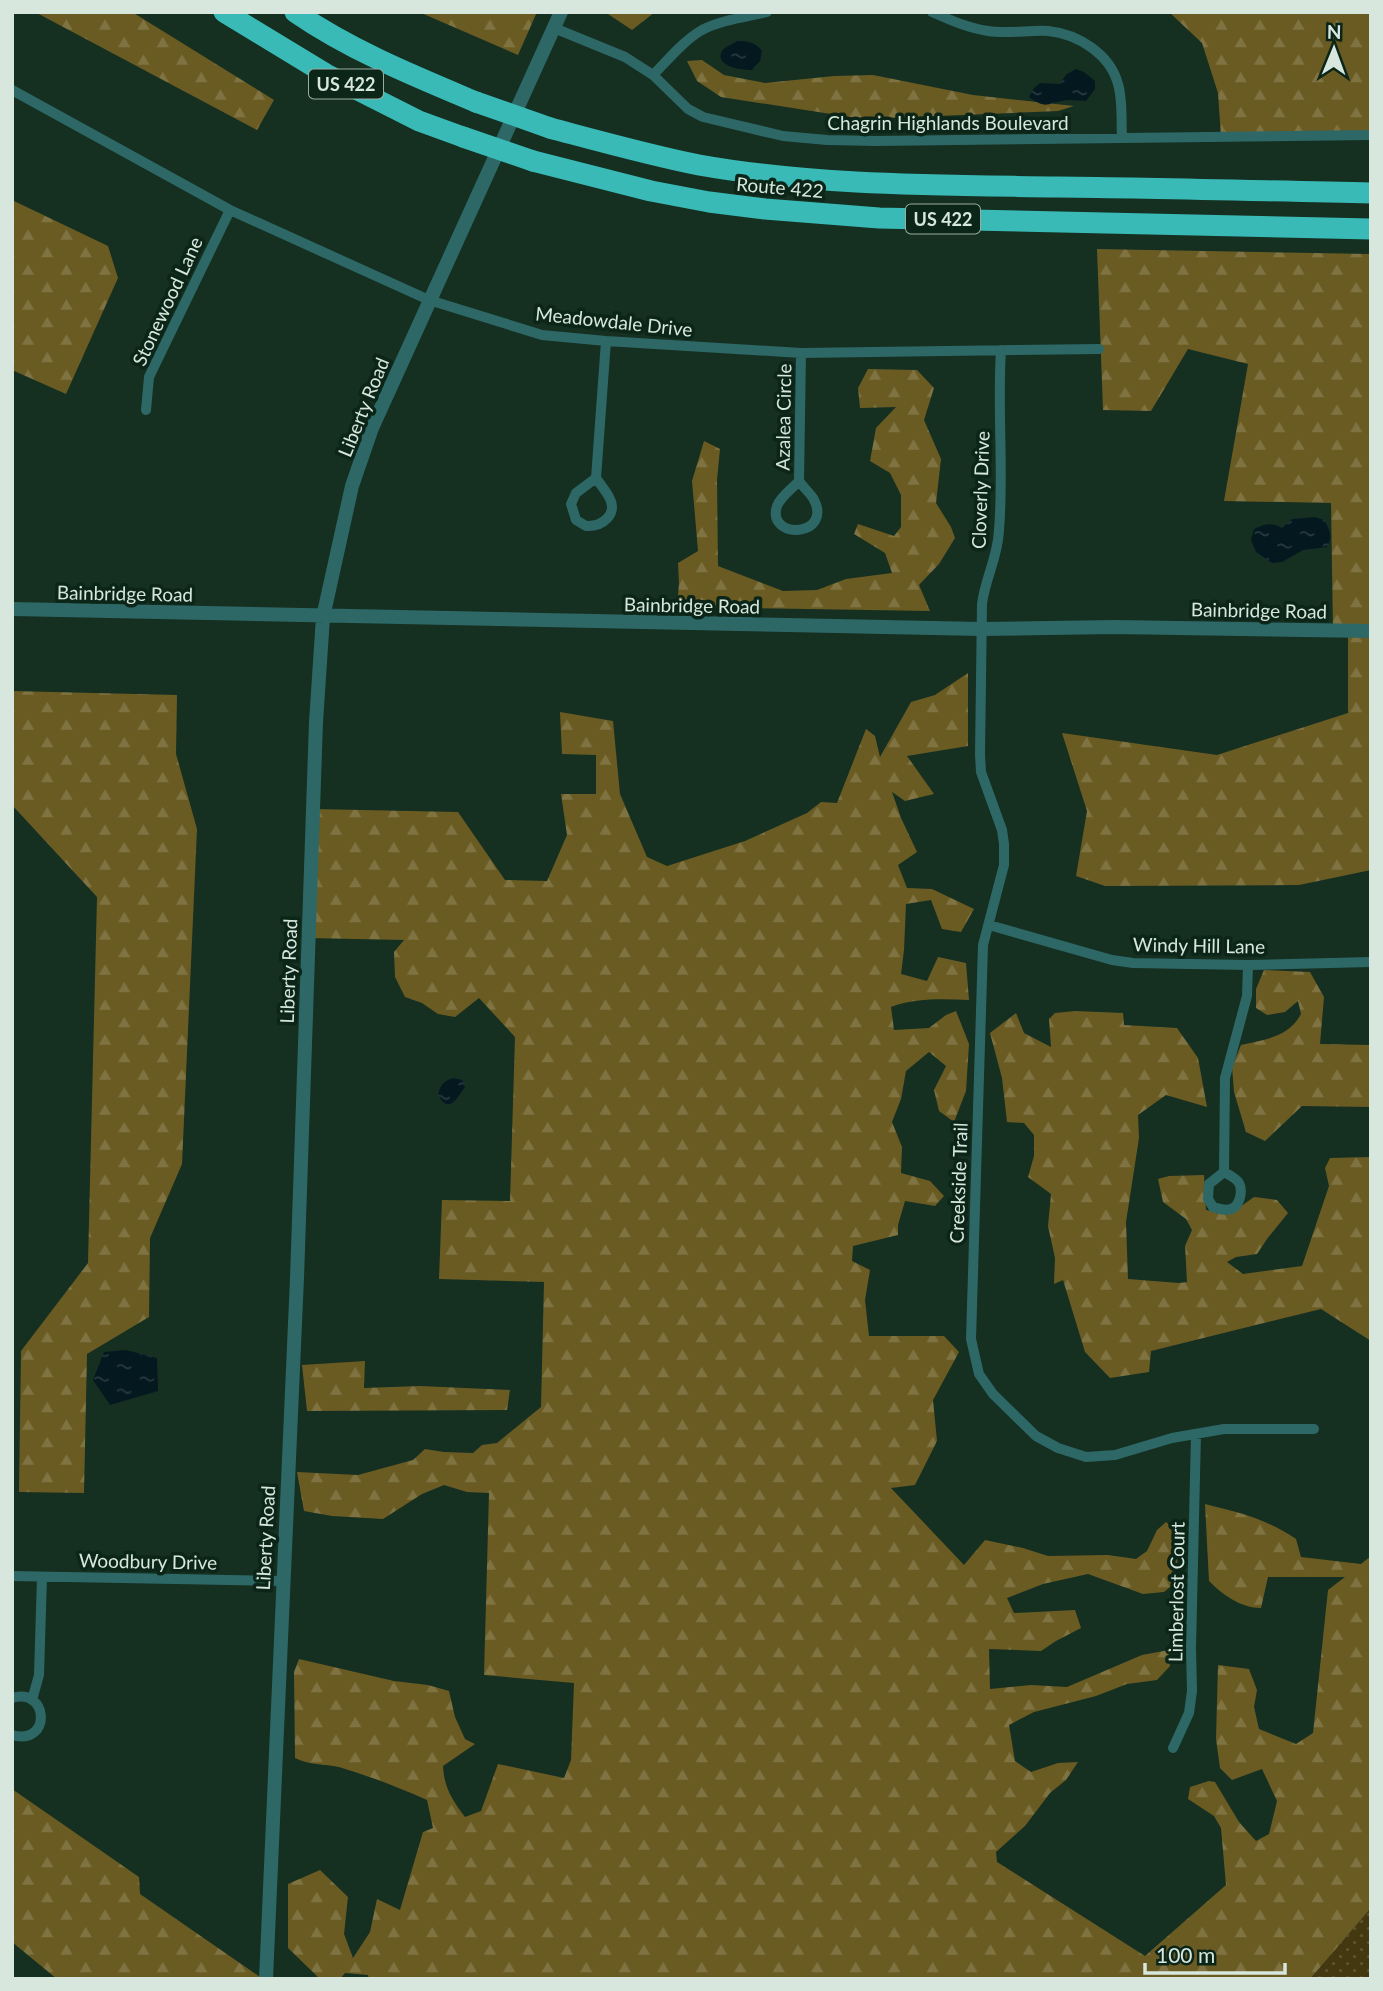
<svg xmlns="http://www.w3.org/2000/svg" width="1383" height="1991" font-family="Lato,sans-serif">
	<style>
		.grass { fill: url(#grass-dots) }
		.forest { fill: url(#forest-firs) }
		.water { fill: url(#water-ripples) }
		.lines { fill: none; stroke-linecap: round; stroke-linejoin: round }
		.minor { stroke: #2d6866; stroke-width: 10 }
		.tertiary { stroke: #2d6866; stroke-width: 14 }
		.motorway { stroke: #39bab6; stroke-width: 21 }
		.motorway-bridge { stroke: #39bab6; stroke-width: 21 }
		.labels { text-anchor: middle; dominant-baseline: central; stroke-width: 7; stroke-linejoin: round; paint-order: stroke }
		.shield { fill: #0b2518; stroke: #9aada2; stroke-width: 2 }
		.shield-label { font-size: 18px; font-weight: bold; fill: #d7e7dd }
		.street-label { font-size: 19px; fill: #d7e7dd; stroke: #0b2518 }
	</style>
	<defs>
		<pattern id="grass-dots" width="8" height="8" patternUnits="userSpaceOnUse" patternTransform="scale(1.75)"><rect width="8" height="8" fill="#433810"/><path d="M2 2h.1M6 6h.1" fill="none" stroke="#5d5532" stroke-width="1.8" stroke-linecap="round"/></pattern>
		<pattern id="forest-firs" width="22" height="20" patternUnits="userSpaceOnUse" patternTransform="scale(1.75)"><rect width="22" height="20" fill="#6a5b23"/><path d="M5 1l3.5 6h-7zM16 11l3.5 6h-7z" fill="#7f7342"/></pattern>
		<pattern id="water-ripples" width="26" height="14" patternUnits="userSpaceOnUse" patternTransform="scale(1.75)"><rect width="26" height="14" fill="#041820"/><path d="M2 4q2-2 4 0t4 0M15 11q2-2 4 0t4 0" fill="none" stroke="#283a40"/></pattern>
	</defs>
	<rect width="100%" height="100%" fill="#152f21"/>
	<path class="grass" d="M1371 1908V1979H1310Z"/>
	<path class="forest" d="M35 12H132L274 100 257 130Z
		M419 12H537L518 55Z
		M605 12H655L632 30Z
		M1169 12H1371V135L1221 137 1218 93 1202 43Z
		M702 60 724 75 765 83 834 76 873 75 973 95 1074 106 1058 111 863 119 721 97 697 81 687 61Z
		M12 200 108 246 118 278 66 394 12 370Z
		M1097 249 1371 254V870L1299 885 1105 886 1076 876 1087 811 1062 733 1217 755 1348 713V631L1333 630 1331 503 1224 501 1248 364 1188 349 1151 411 1103 410Z
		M868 369 917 370 934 388 924 420 941 459 936 503 951 527 955 538 939 564 919 585 930 611 677 607 679 583 678 563 698 551 692 481 704 441 720 449 717 480 718 566 783 591 817 590 846 579 892 573 885 553 854 534 858 524 894 536 901 527V495L890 473 870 461 876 428 896 407 860 408 858 388Z
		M968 673V746L907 756 934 794 905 801 892 792 901 818 917 852 898 865 907 888 932 889 974 909 961 932 942 929 931 900 906 904 904 950 901 974 927 981 938 957 966 963 969 1000C942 999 916 998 891 1007L894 1030 929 1028 946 1015 956 1011 969 1044 966 1091 954 1122 939 1111 934 1090 946 1066 929 1052 906 1071 901 1099 892 1122 902 1147 901 1173 930 1181 944 1196 935 1206 905 1201 898 1225V1235L853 1246 852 1261 870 1270 865 1300 869 1336H944L959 1352 933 1400 937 1441 915 1485 891 1488 964 1565 985 1540 1023 1548 1048 1556 1108 1555 1136 1559 1147 1551 1157 1530 1166 1522 1176 1531C1176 1548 1179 1565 1176 1582L1164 1592 1143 1594 1088 1574 1043 1584 1007 1598 1014 1613 1075 1610 1081 1628 1056 1641 1041 1651 989 1649 990 1689 1031 1685 1067 1687 1142 1655 1169 1650 1170 1666 1157 1680 1127 1684 1096 1696 1034 1712 1009 1725 1015 1761 1031 1772 1058 1763 1078 1762 1066 1780 1050 1793 1025 1826 996 1852 997 1862 1145 1956 1226 1885 1221 1828 1214 1816 1188 1799 1190 1787 1209 1781 1215 1782 1239 1822 1256 1841 1269 1834 1277 1801 1262 1769 1232 1780 1220 1768 1216 1739 1218 1665 1249 1669 1257 1690 1254 1707 1259 1729 1296 1744 1313 1733 1328 1590 1345 1577H1268L1261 1608C1241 1608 1223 1595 1209 1581L1205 1504C1241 1513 1264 1518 1296 1539L1301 1557 1361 1564 1371 1556V1908L1310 1979H369L368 1975 345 1973 340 1979H320L288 1948V1884L320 1870 348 1897 344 1934 353 1958 370 1932 377 1899 400 1910 423 1832 433 1828 427 1800C398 1787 369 1776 339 1767 324 1764 309 1765 295 1758L294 1672 299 1659 394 1681 428 1685 449 1691 455 1717 465 1739 475 1744 443 1766C444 1787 452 1800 465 1817L481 1811 498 1764 564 1778 571 1760 574 1683 484 1675 489 1493 467 1492 444 1485 422 1494 383 1519 332 1516 304 1511 297 1472 358 1475 413 1460 425 1449 444 1452 473 1453 482 1445 497 1443 541 1407 544 1282 439 1279 442 1200 510 1201 515 1037 479 998 455 1017 438 1014 422 1003 405 997 395 977 394 952 404 940 309 938 313 809 458 812 505 880 547 881 567 835 561 794H596V755L562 754 560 712 613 721 620 794 647 857 667 866 745 841 807 813 821 802 837 803 866 729 875 736 880 757 911 702 935 695Z
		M12 691 177 695 176 754 197 829 182 1164 150 1238 149 1317 87 1354 84 1493 19 1492 21 1351 88 1263 97 897 12 805Z
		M1264 970 1310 972 1324 997 1320 1044 1371 1045V1107L1302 1106 1265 1141 1246 1132 1234 1092 1232 1067 1241 1045C1265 1039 1288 1038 1301 1014L1298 1001 1285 1012 1267 1015 1256 1008V989Z
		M1075 1011 1123 1013 1124 1025 1177 1028 1198 1058 1207 1107 1166 1095 1138 1115 1139 1138 1126 1222 1128 1279 1179 1283 1187 1282 1185 1246 1192 1230 1186 1219 1163 1202 1158 1179 1169 1176 1204 1175 1206 1210 1230 1214 1254 1197 1277 1200 1288 1213 1267 1239 1257 1254 1236 1257 1227 1262 1243 1274 1302 1266 1329 1186 1325 1168 1330 1158 1371 1157V1341L1321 1309 1151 1351 1149 1372 1110 1378 1085 1352 1063 1280 1054 1284 1055 1258 1048 1226 1051 1194 1028 1177 1034 1156V1135L1024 1123 1007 1122 1002 1078 990 1033 1016 1013 1024 1033 1051 1047 1049 1019 1055 1013Z
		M365 1361 364 1388 420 1386 510 1390 507 1410 307 1411 302 1365Z
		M12 1789 139 1877 140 1894 263 1979H57L12 1942Z"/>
	<path class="water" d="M737 41C747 41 756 42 762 51L760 61 752 70C743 70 714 67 722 51 724 47 733 44 737 41Z
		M1076 69 1084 72 1095 81V89L1086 101C1079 101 1069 99 1062 101 1046 104 1046 109 1029 97L1033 89 1040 83 1059 84 1067 74Z
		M1315 517 1324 520C1330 530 1333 537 1327 547L1303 550 1282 562 1272 563 1256 552 1251 540 1254 529C1265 524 1271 522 1282 528L1292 519Z
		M453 1078 462 1080 465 1087C457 1098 449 1115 438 1095 440 1086 443 1081 453 1078Z
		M126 1350 157 1358 158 1391 110 1405 93 1380 104 1352Z"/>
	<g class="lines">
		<path class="minor" d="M932 12C950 20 968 28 988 31 1008 34 1029 30 1048 31 1078 34 1110 54 1118 84 1123 101 1121 121 1122 138
			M554 28 625 57 653 75 688 109 703 117 783 136 827 140 877 141 1371 135
			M653 75C668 60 683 41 702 30 721 20 746 17 767 12
			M12 90 230 210 429 300 542 335 606 341 801 353 1099 349
			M1001 350C997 410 1004 471 999 530 998 557 985 579 982 604L980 755 981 772 1002 830 1004 844V865L983 945 971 1339 979 1374 993 1394 1036 1436 1058 1448 1086 1457 1115 1455 1172 1438 1224 1429H1314
			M146 410 149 377 230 210
			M596 478C600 484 606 491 609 497 619 514 602 527 586 526L576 520 571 504 576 493 596 478 606 341
			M799 481C803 487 809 492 813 498 835 537 766 541 777 506 781 496 792 489 799 481L801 353
			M989 925 1112 960 1133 963 1248 965 1371 962
			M1224 1172 1209 1184 1208 1199 1213 1207C1219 1209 1225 1211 1231 1209 1240 1206 1243 1191 1239 1183 1236 1178 1229 1175 1224 1172L1225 1078 1247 996 1248 965
			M12 1576 283 1581
			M12 1698C49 1687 52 1746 12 1735
			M32 1700 39 1675 42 1577
			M1173 1748 1189 1713 1192 1691 1191 1648 1196 1434"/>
		<path class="tertiary" d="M12 609 982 629 1115 627 1371 631
			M266 1979 297 1278 316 722 323 617 352 486 372 428 561 12"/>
		<path class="motorway" d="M224 12 326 74 419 121 463 137
			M295 12C350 50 414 76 476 102
			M550 128C599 141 649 155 699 165 817 186 939 185 1058 187 1162 188 1267 191 1371 193
			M533 161 651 191 709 202 765 209 879 218 1371 229"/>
		<path class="motorway-bridge" d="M476 102 550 128
			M463 137 533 161"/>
	</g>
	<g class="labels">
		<g class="shield">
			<rect x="309" y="69.5" width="74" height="29" rx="5"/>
			<rect x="906" y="204.5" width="74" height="29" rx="5"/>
		</g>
		<g class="shield-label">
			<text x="346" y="84">US 422</text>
			<text x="943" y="219">US 422</text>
		</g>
		<g class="street-label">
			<text x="948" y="122">Chagrin Highlands Boulevard</text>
			<text transform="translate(780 187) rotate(5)">Route 422</text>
			<text transform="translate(167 301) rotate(-65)">Stonewood Lane</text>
			<text transform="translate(614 321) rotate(6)">Meadowdale Drive</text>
			<text transform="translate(363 407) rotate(-68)">Liberty Road</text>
			<text transform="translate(783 417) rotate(-89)">Azalea Circle</text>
			<text transform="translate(980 490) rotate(-88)">Cloverly Drive</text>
			<text transform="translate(125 593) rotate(1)">Bainbridge Road</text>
			<text transform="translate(692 605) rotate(1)">Bainbridge Road</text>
			<text transform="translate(1259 610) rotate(1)">Bainbridge Road</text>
			<text transform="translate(1199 945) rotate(1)">Windy Hill Lane</text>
			<text transform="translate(288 971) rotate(-88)">Liberty Road</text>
			<text transform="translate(958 1183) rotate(-88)">Creekside Trail</text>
			<text transform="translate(265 1538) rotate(-87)">Liberty Road</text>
			<text transform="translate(148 1561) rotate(1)">Woodbury Drive</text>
			<text transform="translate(1176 1592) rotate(-89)">Limberlost Court</text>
		</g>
	</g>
	<rect width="1383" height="1991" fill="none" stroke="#d7e7dd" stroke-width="28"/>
	<g transform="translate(1334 49) rotate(1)" stroke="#0b2518" stroke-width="5" paint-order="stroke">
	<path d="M0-5L12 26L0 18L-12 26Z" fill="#d7e7dd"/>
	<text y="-10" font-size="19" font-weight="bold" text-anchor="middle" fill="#d7e7dd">N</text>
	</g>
	<path d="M1145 1963v10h140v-10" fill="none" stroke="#d7e7dd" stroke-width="3.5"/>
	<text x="1156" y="1963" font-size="21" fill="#d7e7dd" stroke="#0b2518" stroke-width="5" paint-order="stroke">100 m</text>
</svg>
